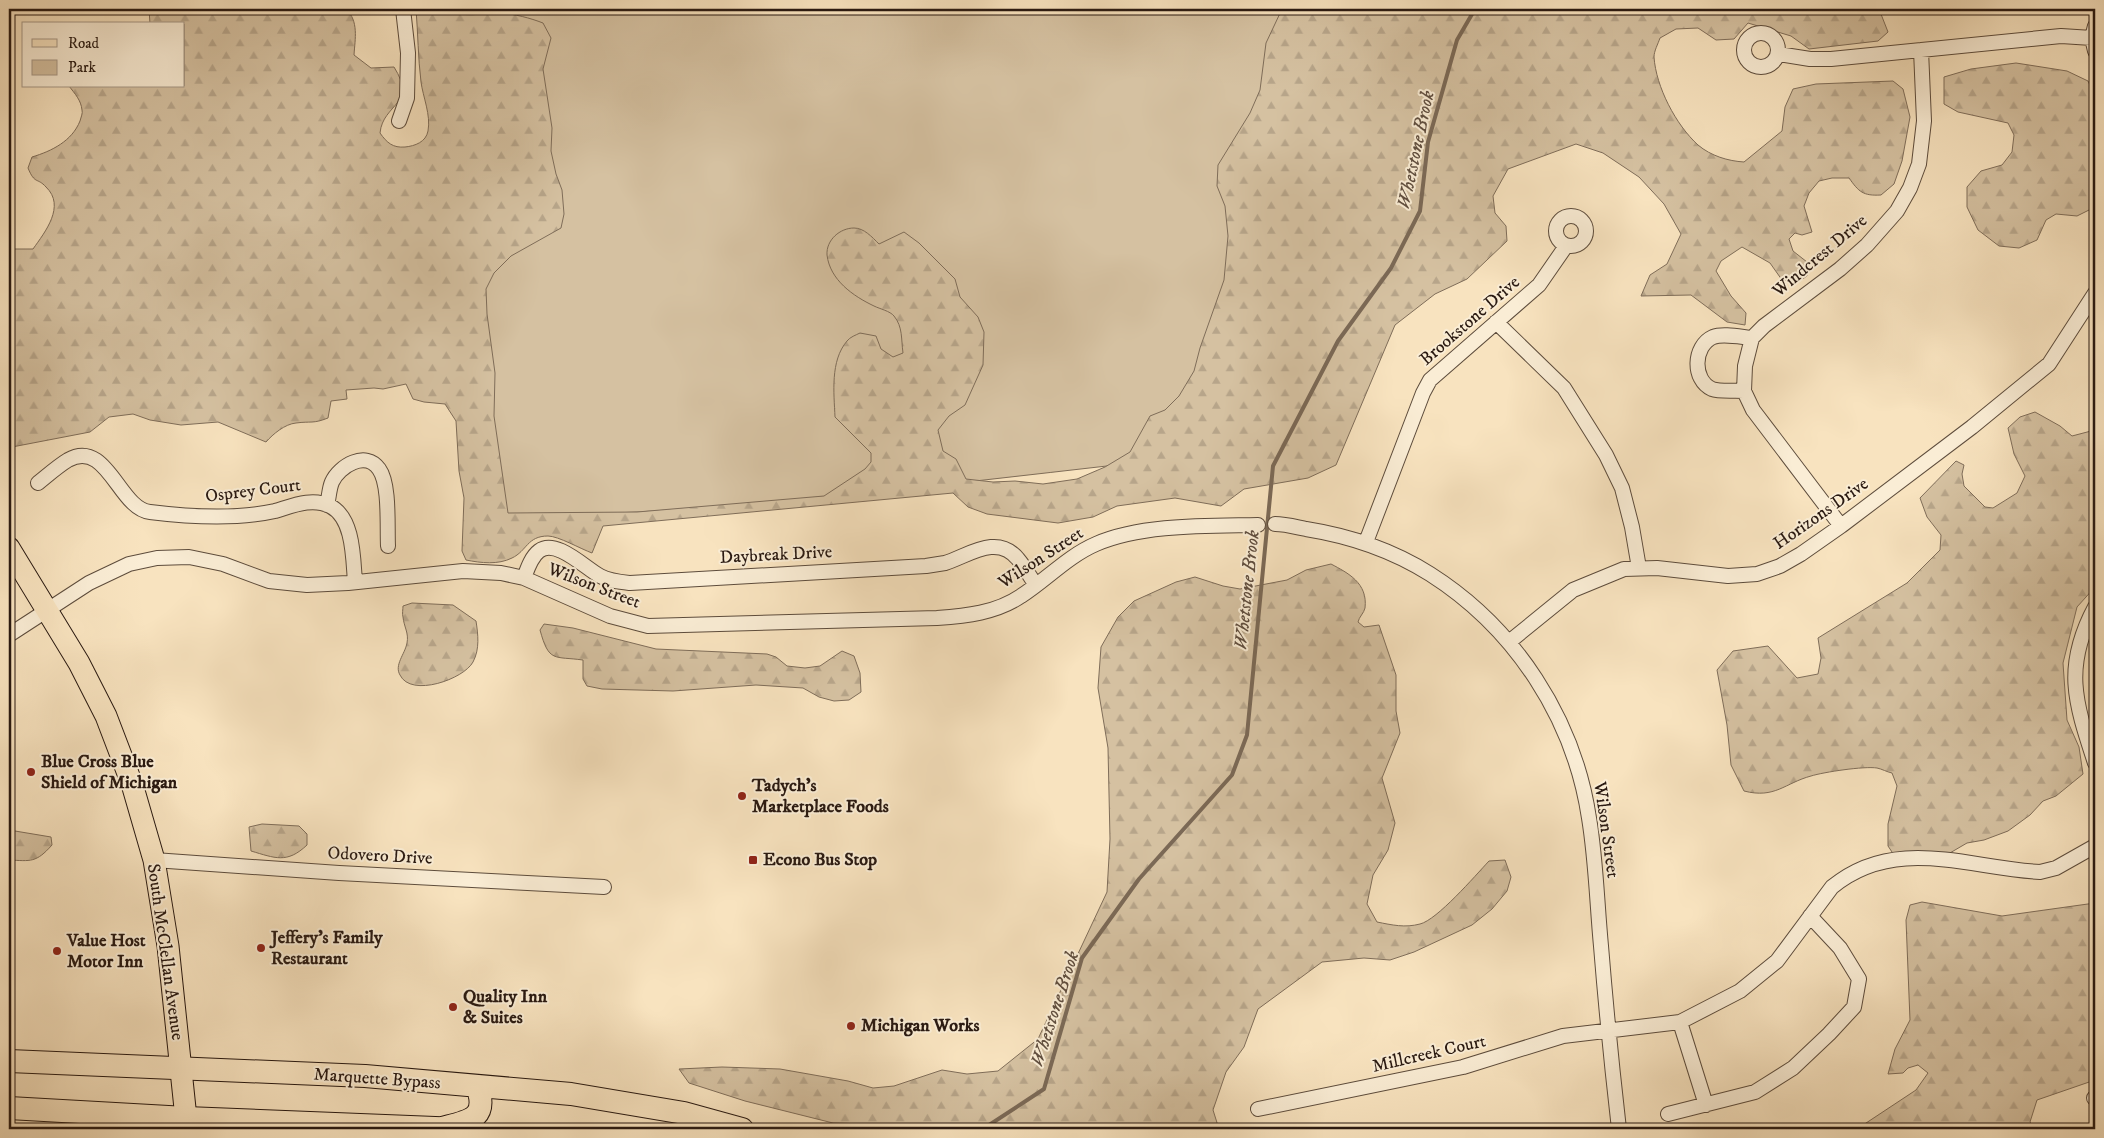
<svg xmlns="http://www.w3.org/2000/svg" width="2104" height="1138" font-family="'IM FELL DW Pica',serif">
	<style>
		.green { fill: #d5c1a1; stroke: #7f6d59 }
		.forest { fill: url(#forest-firs); stroke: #7f6d59 }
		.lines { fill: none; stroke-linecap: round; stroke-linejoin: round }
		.stream { stroke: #7b6956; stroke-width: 4 }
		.minor-casing { stroke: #5d4c3c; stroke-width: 16 }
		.primary-casing { stroke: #291911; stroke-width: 23 }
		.trunk-casing { stroke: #291911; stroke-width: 24 }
		.minor { stroke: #faedd5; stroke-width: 14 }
		.primary { stroke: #f8e3bf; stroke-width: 21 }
		.trunk { stroke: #f8e3bf; stroke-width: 22 }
		.poi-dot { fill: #8f2418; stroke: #faedd5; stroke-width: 2 }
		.labels { text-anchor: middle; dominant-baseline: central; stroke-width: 4; stroke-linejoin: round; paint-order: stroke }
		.street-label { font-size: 18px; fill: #291911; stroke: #faedd5 }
		.poi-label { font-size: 18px; font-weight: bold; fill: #291911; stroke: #faedd5; text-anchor: start }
		.water-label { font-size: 19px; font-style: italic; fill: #604e3f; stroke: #faedd5 }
	</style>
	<defs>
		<pattern id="forest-firs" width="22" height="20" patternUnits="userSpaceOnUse" patternTransform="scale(1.25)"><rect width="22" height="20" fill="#d5c1a1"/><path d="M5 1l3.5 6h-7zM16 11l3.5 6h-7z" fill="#b7a58a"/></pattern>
	</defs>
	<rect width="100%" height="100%" fill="#f8e3bf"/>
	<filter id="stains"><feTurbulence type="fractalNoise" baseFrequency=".004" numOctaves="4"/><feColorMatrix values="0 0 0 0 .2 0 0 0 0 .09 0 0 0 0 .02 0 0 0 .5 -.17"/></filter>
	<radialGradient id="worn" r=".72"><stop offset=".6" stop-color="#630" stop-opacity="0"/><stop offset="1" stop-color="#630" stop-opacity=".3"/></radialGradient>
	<path class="green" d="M439 9H1292L1187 457C1005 477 821 501 638 512 584 515 530 511 476 516Z"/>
	<path class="forest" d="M149 9H346C359 21 355 39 354 55L371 68 394 67C418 105 383 103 380 133 387 143 393 148 405 147 415 146 426 142 428 131 431 115 423 97 421 82 418 58 418 33 416 9H451L453 12C474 18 481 12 500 13 515 14 530 18 543 23L551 38 543 69 552 128 551 151 556 174 562 190 564 214 561 228 511 256 494 273 486 289 487 314 495 373 494 416 508 513 637 512 824 496 865 469 871 462V453L835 417C834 393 830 361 847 341 850 337 856 335 860 333L876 336 881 349 893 357 903 353C901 339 903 327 894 316 890 311 880 309 874 306 853 296 830 280 827 255 826 240 840 228 854 228 864 228 872 237 879 244L904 232 919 243 955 279 960 297 978 317 984 332 983 365 965 405 949 416 938 430 943 451 956 459 966 479 993 482 1015 481 1043 484 1077 479 1105 467 1130 452 1150 416 1165 410 1179 396 1194 371 1200 348 1224 280 1228 236 1225 206 1217 186 1218 165 1250 113 1260 90 1266 43 1282 9H1879L1888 32 1878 41 1809 49 1791 36 1748 23 1734 39 1716 40 1698 28 1676 29 1660 38C1658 44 1654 51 1654 57 1656 87 1676 125 1698 145 1711 156 1728 161 1744 162L1782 131 1785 107 1793 89 1816 84 1893 81 1903 89 1910 117 1902 161 1894 184 1881 195C1863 196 1859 192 1849 178H1832L1819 181 1809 193 1804 206 1812 232 1802 235 1795 233 1789 239 1793 251 1807 262V276L1798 282 1782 280 1770 263 1742 247 1721 261 1716 271 1731 296 1746 313 1745 325 1727 322 1691 295 1641 296 1650 275 1667 264 1681 234 1664 204 1639 177 1603 153 1576 144 1508 169 1493 196 1495 213 1506 226 1507 241 1467 279 1435 294 1395 325 1336 465 1308 478 1244 489 1221 506 1175 498 1117 506 1093 517 1058 523 987 514 968 507 953 493 603 526 592 553C581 549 558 536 548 536 527 536 527 551 512 558 498 565 481 563 466 560L462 551 464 498 459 471 456 421 445 404 424 402 413 399 406 384 383 389 374 388 346 390 347 399 331 401 328 418C313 424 311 421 296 423 285 424 273 434 266 442L218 422 181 425 150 420 133 414 109 417 90 432 12 447 9 444V249H33C45 232 66 206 46 187 37 177 35 185 28 168L32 157C52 151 72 141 80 121 81 117 83 113 82 110 81 100 75 94 69 86H184V24H150Z
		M2016 63 2067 71 2088 81 2095 96V207L2077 216 2056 214 2046 220 2037 240 2019 248 1999 246 1978 230 1967 207V187L1981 171 2002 165 2012 152 2014 135 2008 123 1958 112 1944 104V77L1971 69Z
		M2035 412 2060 426 2072 436 2091 431 2095 428V587L2077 607 2063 663 2067 720 2079 747 2083 774 2056 796 2043 801 2030 815 2008 831 1984 840 1967 843 1943 857 1898 861 1888 846V824L1897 786 1892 773C1887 772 1882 769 1877 768 1864 766 1824 772 1811 776 1785 783 1775 799 1744 791L1731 765 1727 725 1717 670 1733 651 1768 646 1797 678 1818 674 1821 658 1818 638 1907 583 1940 550 1941 535 1927 517 1920 498 1956 461 1964 465 1962 474 1964 486 1985 507 1993 508 2017 493 2025 476 2014 454 2008 428 2020 417Z
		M1331 564C1348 573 1368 583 1365 608 1364 613 1359 617 1358 622L1364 627 1379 625 1396 675V711L1400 733 1382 778 1395 823 1388 850 1373 875 1367 904 1377 922C1392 925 1405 928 1420 924 1437 920 1475 876 1489 861L1505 860 1511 877 1507 891 1492 909 1472 925 1414 952 1390 960 1364 958 1322 962 1258 1009 1244 1047 1226 1072 1213 1110 1219 1129H879L867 1124 833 1123 745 1101 689 1083 679 1069 722 1067 780 1069 848 1081 873 1088 894 1086 942 1070 967 1074 998 1071 1038 1039 1107 892 1110 839 1108 748 1098 688 1101 647 1118 617 1134 601 1176 582 1195 577 1223 586 1240 589 1287 580 1306 570Z
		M412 603 453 605 476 621C478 634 480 649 473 662 464 679 411 698 400 675 394 665 405 654 407 643 409 633 404 627 403 617 402 614 403 609 403 606Z
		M544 624 573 628 656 649 767 654 776 657 787 666 805 668 820 666 842 651 854 656 860 673 861 692 849 700 834 701 819 697 803 688 756 685 673 691 602 689 587 686 583 679V660C554 656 549 663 540 630Z
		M262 824 299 826 307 834V845C287 864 275 858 251 851L249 827Z
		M9 830 51 837 52 845C36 863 31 861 9 860Z
		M1922 902 2002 916 2095 903V1080L2037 1100 2030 1122 2035 1129H1857L1916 1090 1928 1073 1918 1065 1908 1068 1903 1073 1888 1074 1895 1049 1910 1020 1906 920 1910 905Z"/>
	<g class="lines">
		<path class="stream" d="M983 1129 1044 1089 1082 958 1139 879 1232 775 1247 735 1273 466 1338 341 1391 268 1420 211 1428 142 1457 40 1475 9"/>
		<defs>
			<path id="minor" d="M2095 26 2092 38 2095 51
				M1744 50a17 17 0 1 1 34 0a17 17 0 1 1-34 0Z
				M1778 54 1810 59H1831L2061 36 2092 38
				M399 121 407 98 408 53 403 9
				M1556 231a15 15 0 1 1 30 0a15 15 0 1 1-30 0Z
				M1496 322 1564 388 1606 455 1622 488 1632 527 1639 568
				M1744 391C1735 390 1720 392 1712 389 1692 380 1693 346 1713 337 1723 333 1741 337 1752 338
				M38 483C48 475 58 466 68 460 107 438 119 509 150 512 190 517 235 520 275 511 292 506 312 497 330 506 354 518 353 559 355 582
				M327 505C329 498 329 489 332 482 339 466 366 450 379 469 390 484 387 526 388 546
				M1275 524C1285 524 1296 527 1306 529 1350 536 1392 550 1430 574 1515 628 1574 718 1589 818 1596 860 1597 904 1601 946 1606 1008 1612 1068 1619 1129
				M1841 526 1753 410 1744 391 1745 366 1752 338 1764 326 1840 269 1867 245 1897 211 1910 188 1919 164 1924 121 1921 50
				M1366 542 1423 393 1430 380 1539 285 1566 246
				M524 578C527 570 531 557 539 551 556 538 585 568 600 576 609 581 620 582 630 583L926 566C932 565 939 564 945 563 968 556 997 533 1018 559 1025 567 1030 577 1036 585
				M2095 607C2063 667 2075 702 2095 763
				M9 635 89 583 129 564 157 558 189 557 223 564 269 581 307 585 348 583 463 571 501 573 524 578 610 616 648 626 937 618C966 616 996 613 1021 596 1046 580 1068 556 1096 544 1142 524 1208 526 1258 525
				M1509 642 1573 590 1624 569 1657 568 1728 576 1757 574 1780 566 1801 554 1841 526 1972 427 2049 364 2095 293
				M154 860 339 873 604 887
				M1680 1022 1706 1105
				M2094 1098H2095
				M1258 1109 1463 1067 1563 1036 1680 1022 1740 991 1777 961 1832 887C1895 835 1968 868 2040 872L2056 868 2095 846
				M1668 1114 1755 1092 1793 1068 1829 1034 1854 1007 1859 979 1840 948 1810 916"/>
			<path id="primary" d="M9 548 79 663 106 716 132 784 154 860 168 946 186 1118"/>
			<path id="trunk" d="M9 1061 365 1076 571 1094 684 1113 742 1129
				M9 1108 186 1118 460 1129
				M442 1128C469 1121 489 1119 477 1086"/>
		</defs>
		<use href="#minor" class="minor-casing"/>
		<use href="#primary" class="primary-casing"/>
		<use href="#trunk" class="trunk-casing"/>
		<use href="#minor" class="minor"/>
		<use href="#primary" class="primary"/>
		<use href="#trunk" class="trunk"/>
	</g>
	<g class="poi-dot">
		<circle cx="31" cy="772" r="5"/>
		<circle cx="742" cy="796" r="5"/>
		<rect x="748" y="855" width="10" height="10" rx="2.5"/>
		<circle cx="261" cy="948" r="5"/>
		<circle cx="57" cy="951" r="5"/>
		<circle cx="453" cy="1007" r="5"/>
		<circle cx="851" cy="1026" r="5"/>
	</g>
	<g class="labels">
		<g class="street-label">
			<text transform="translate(1820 256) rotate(-40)">Windcrest Drive</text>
			<text transform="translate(1470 321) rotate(-41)">Brookstone Drive</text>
			<text transform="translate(253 491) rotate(-7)">Osprey Court</text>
			<text transform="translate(1821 514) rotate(-35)">Horizons Drive</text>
			<text transform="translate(776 555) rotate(-3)">Daybreak Drive</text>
			<text transform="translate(1041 558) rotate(-33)">Wilson Street</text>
			<text transform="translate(594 586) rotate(21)">Wilson Street</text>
			<text transform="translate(1606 830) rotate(82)">Wilson Street</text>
			<text transform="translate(380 856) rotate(3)">Odovero Drive</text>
			<text transform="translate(165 952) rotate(82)">South McClellan Avenue</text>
			<text transform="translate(1429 1054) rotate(-13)">Millcreek Court</text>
			<text transform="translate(377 1079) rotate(4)">Marquette Bypass</text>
		</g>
		<g class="poi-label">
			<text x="41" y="762">Blue Cross Blue<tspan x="41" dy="21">Shield of Michigan</tspan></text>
			<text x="752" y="786">Tadych's<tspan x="752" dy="21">Marketplace Foods</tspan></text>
			<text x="763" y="860">Econo Bus Stop</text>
			<text x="271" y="938">Jeffery's Family<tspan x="271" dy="21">Restaurant</tspan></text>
			<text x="67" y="941">Value Host<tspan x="67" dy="21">Motor Inn</tspan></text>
			<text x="463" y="997">Quality Inn<tspan x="463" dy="21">&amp; Suites</tspan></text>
			<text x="861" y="1026">Michigan Works</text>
		</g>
		<g class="water-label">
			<text transform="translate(1416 150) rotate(-78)">Whetstone Brook</text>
			<text transform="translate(1247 590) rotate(-84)">Whetstone Brook</text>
			<text transform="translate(1055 1009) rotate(-72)">Whetstone Brook</text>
		</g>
	</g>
	<rect width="2104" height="1138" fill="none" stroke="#f8e3bf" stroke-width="30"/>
	<rect x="10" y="10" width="2084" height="1118" fill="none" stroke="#291911" stroke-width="2.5"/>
	<rect x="15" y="15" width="2074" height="1108" fill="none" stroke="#291911"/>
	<rect x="22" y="22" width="162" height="65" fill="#faedd5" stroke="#a69887"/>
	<rect x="32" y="39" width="25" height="8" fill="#f8e3bf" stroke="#a69887"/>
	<text x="68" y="48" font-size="15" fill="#291911">Road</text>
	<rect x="32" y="60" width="25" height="15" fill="#d5c1a1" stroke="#a69887"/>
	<text x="68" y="72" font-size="15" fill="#291911">Park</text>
	<rect width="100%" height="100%" filter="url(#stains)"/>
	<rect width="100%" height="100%" fill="url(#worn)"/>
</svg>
